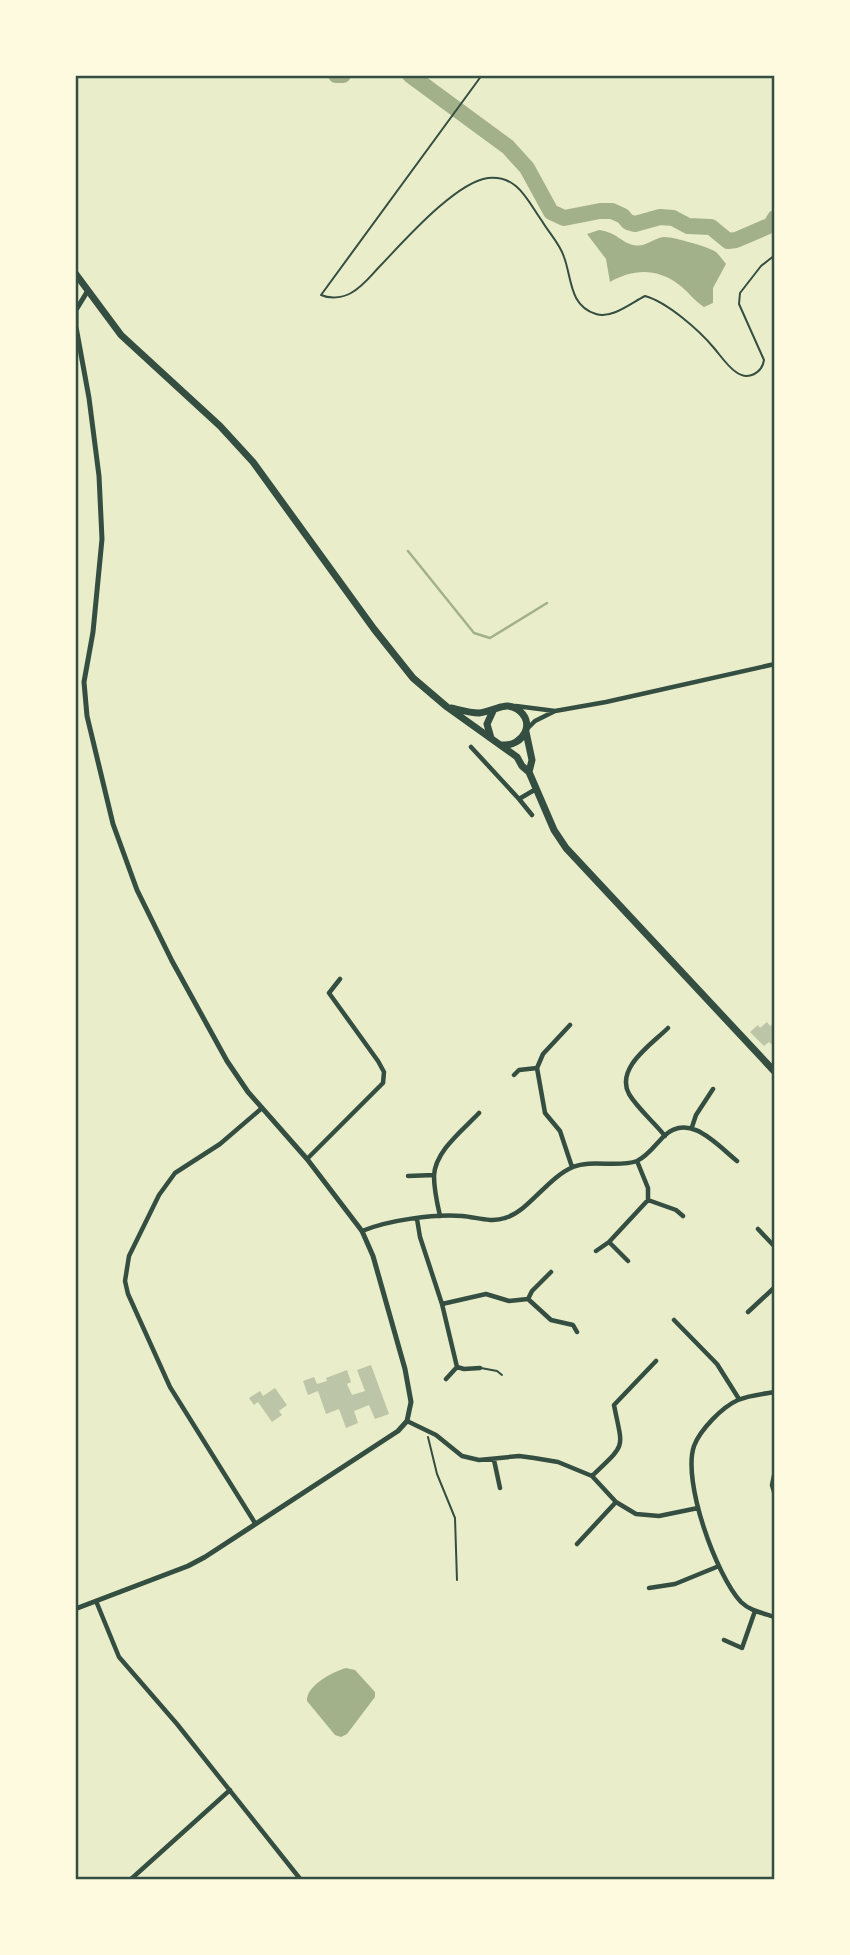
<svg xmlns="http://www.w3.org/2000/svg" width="850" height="1955" font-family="'IBM Plex Sans',sans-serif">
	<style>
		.water { fill: #a3b18a }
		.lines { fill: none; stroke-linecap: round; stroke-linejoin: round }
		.stream { stroke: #a3b18a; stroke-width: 2.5 }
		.river { stroke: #a3b18a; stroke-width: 16 }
		.building { fill: #bcc5a7 }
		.path { stroke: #344e41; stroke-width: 2 }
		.service { stroke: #344e41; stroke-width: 2 }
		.minor { stroke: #344e41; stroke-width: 4.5 }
		.tertiary { stroke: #344e41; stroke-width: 5 }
		.trunk { stroke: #344e41; stroke-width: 7 }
		.neatline { fill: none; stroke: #344e41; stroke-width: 2.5 }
	</style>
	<rect width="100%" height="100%" fill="#e9edc9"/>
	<path class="water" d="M599 230C618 233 619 241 633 245 646 248 653 238 664 237 671 236 712 248 716 252 719 255 723 260 726 264L713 288V303L704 307C694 301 688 291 678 284 656 268 633 269 610 282L606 259 587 234Z
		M346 1668 355 1670 375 1692V1697L347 1734 341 1737 335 1735 307 1701C306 1686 332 1672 346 1668Z"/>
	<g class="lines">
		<path class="stream" d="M408 551 474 633 490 638 547 603"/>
		<path class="river" d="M336 75H343
			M410 75 508 147 527 168 551 212 564 218 600 211H612L623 216 628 222 635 224 660 217 673 218 688 226 711 227 728 241 736 240 771 225 775 218"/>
	</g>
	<path class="building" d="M775 1021V1047L769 1042 764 1046 750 1032 758 1025 760 1028 767 1022 770 1026Z
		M371 1365 389 1414 375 1419 369 1405 354 1411 358 1423 346 1428 339 1409 326 1414 318 1391 308 1395 303 1381 314 1377 317 1384 327 1381 326 1378 347 1370 351 1382 347 1384 352 1395 365 1391 357 1370Z
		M275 1388 287 1405 279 1411 282 1415 272 1422 258 1402 254 1405 249 1398 260 1391 263 1396Z"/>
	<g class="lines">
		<path class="path" d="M482 75 321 295C330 299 342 298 351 293 364 286 372 274 382 264 405 240 456 182 488 178 518 175 527 200 542 221 549 233 560 244 564 257 572 278 569 306 596 314 612 319 631 303 645 296 667 302 699 330 714 348 720 355 728 367 736 372 748 381 762 373 764 360L739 304 740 293 761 266 775 255
			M428 1437 437 1474 455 1518 457 1580"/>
		<path class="service" d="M481 1368 497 1371 502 1375"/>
		<path class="minor" d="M516 706 555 711
			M527 729 535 721 555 711 606 702 775 664
			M471 747 519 799 536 789
			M519 799 532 815
			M537 1068 545 1113 560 1131 572 1167
			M514 1075 519 1070 537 1068 543 1054 570 1025
			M692 1127 696 1115 713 1089
			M665 1136C654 1122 638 1109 629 1094 615 1068 652 1044 668 1028
			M307 1159 383 1083 384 1072 378 1061 329 993 340 979
			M637 1161 648 1188V1200
			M408 1176 434 1175
			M440 1216C437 1203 434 1189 434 1176 435 1151 463 1130 479 1113
			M417 1219 420 1237 442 1304 457 1367 464 1369 480 1368
			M758 1229 775 1247
			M362 1231C389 1220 433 1214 462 1216 476 1217 491 1223 505 1218 529 1211 547 1178 573 1167 592 1159 618 1168 637 1161 648 1156 656 1144 664 1136 690 1112 717 1145 737 1161
			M596 1251 609 1242
			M628 1261 609 1242 648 1200 676 1210 683 1216
			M528 1299 532 1291 551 1272
			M442 1304 486 1294 509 1301 528 1299 551 1320 573 1325 577 1332
			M748 1312 775 1287
			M674 1320 717 1364 739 1399
			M446 1379 457 1367
			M775 1392C763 1394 750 1395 738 1400 722 1407 700 1430 694 1446 682 1481 716 1575 741 1602 750 1611 763 1613 775 1617
			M407 1421 436 1435 462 1456 479 1460 519 1456 534 1458 558 1462 592 1476 616 1502 636 1514 659 1516 698 1508
			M494 1460 500 1488
			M775 1471 772 1485 775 1495
			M592 1476C627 1442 623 1451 614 1405L656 1361
			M255 1523 170 1387 128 1294 125 1281 129 1256 159 1195 175 1173 220 1144 262 1108
			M577 1544 616 1502
			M649 1588 675 1584 719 1566
			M96 1601 119 1657 177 1724 301 1880
			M724 1640 742 1648 755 1611
			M130 1880 230 1790"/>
		<path class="tertiary" d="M75 1609 188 1566 205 1557 398 1431 407 1421 411 1402 405 1369 373 1256 362 1231 307 1159 248 1092 227 1061 172 961 137 890 113 824 87 716 84 682 93 632 102 539 99 476 89 398 76 327V310L87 292"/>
		<path class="trunk" d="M75 273 121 335 220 426 253 462 374 629 413 678 447 707 517 757 522 766 529 772 554 830 566 848 775 1072
			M451 708C460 710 470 713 479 713 492 712 505 701 517 709 537 722 523 747 502 745
			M526 732 532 760 529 772
			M491 738 487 724 493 711"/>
	</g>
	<rect width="850" height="1955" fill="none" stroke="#fefae0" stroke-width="154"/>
	<rect x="77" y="77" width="696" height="1801" class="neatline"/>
</svg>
